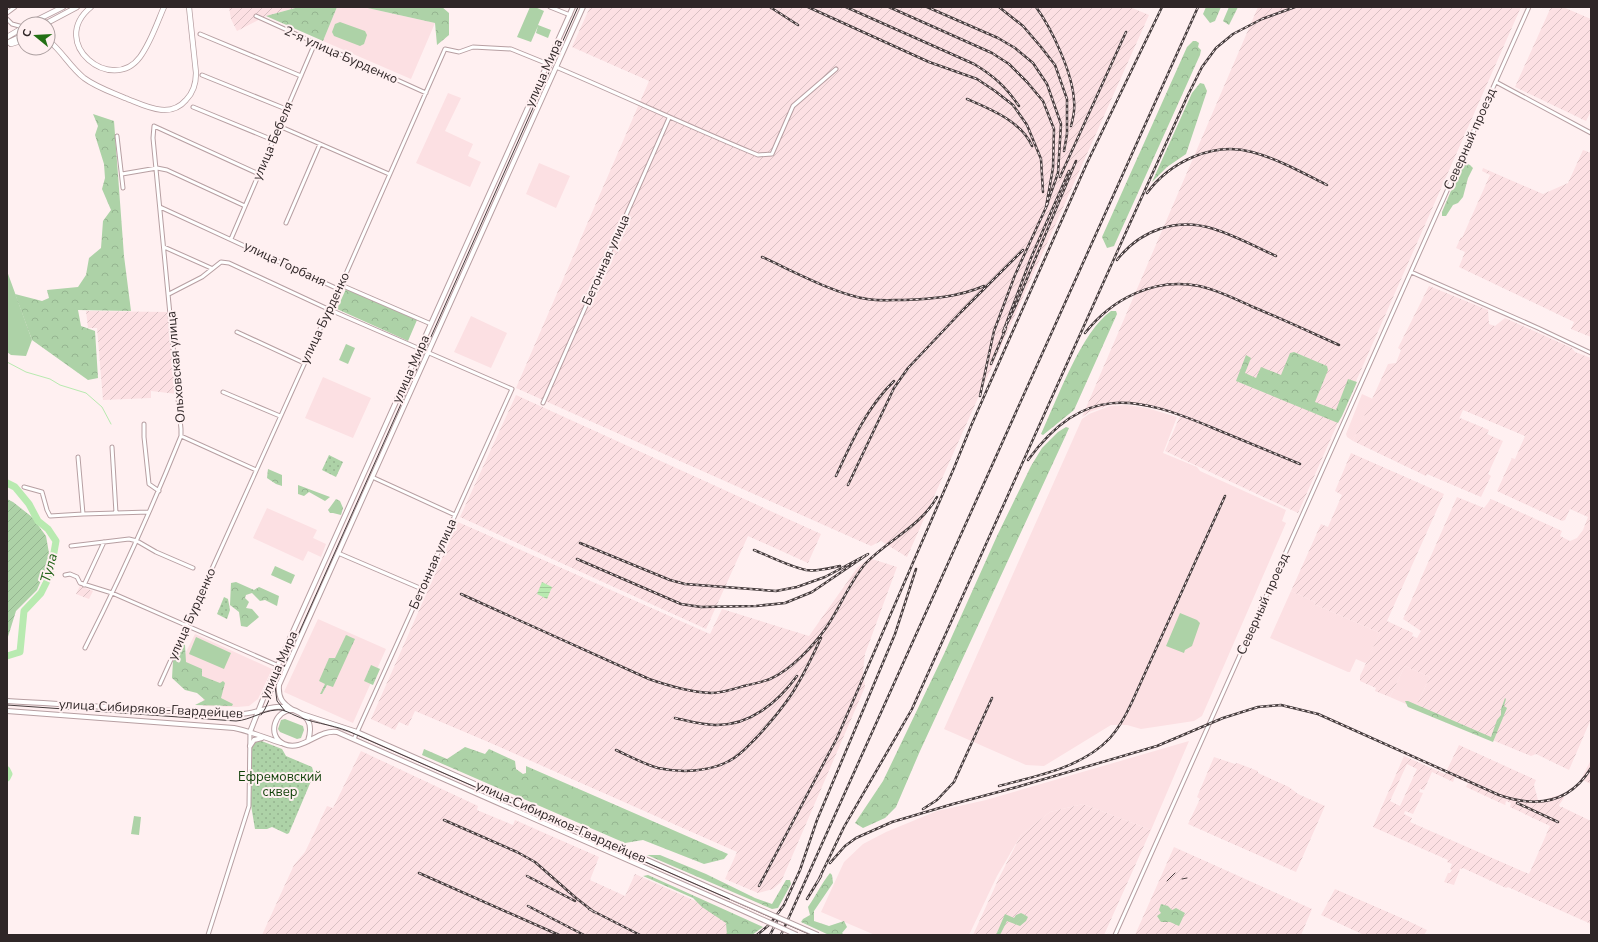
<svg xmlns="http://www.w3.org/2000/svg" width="1598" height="942" font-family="'Nunito Sans',sans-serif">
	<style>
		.built { fill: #fce0e3 }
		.industrial { fill: url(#industrial-furrows); fill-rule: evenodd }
		.grass { fill: #add2a7 }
		.forest { fill: url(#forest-crowns) }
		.park { fill: url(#park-dots) }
		.garden { fill: url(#garden-furrows) }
		.water { fill: url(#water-rules) }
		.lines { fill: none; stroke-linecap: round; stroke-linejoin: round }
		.stream { stroke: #b8eab0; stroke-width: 1 }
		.river { stroke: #b8eab0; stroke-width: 7 }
		.street-casing { stroke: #b79fa2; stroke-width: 5 }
		.secondary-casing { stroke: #b79fa2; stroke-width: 6 }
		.primary-casing { stroke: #b79fa2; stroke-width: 6 }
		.street { stroke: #fff; stroke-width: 3 }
		.secondary { stroke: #fff; stroke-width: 4 }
		.primary { stroke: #fff; stroke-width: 4.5 }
		.tram { stroke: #463d3e; stroke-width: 1 }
		.rail-casing { stroke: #463d3e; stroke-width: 2.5 }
		.rail { stroke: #fff0f1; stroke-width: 1; stroke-dasharray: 3; stroke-linecap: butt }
		.secondary-bridge-casing { stroke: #b79fa2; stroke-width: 6; stroke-linecap: butt }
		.secondary-bridge { stroke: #fff; stroke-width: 4 }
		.labels { text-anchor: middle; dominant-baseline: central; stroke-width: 4; stroke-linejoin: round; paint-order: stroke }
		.street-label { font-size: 13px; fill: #2f2627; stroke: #fff0f1 }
		.park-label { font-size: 13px; fill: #0e3f06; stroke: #fff0f1 }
		.water-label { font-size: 14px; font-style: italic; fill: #26651c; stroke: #fff0f1 }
	</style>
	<defs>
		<pattern id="industrial-furrows" width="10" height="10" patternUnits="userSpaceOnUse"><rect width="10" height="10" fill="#fce0e3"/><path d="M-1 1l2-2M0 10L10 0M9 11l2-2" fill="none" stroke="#d8c0c3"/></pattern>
		<pattern id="forest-crowns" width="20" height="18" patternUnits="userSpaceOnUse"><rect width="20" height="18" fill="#add2a7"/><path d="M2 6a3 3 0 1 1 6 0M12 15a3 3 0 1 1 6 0" fill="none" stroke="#95b490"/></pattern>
		<pattern id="park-dots" width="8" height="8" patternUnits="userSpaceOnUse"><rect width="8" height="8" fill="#add2a7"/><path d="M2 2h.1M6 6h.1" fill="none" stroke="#95b490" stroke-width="1.8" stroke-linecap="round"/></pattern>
		<pattern id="garden-furrows" width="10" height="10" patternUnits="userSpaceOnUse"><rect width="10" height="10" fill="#add2a7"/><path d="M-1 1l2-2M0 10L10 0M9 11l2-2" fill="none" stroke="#95b490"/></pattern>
		<pattern id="water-rules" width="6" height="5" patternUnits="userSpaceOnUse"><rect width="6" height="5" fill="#b8eab0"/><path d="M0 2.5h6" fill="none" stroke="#9ec997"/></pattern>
	</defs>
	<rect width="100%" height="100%" fill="#fff0f1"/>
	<path class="built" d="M337 7H363L435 23 411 79 323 41Z
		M448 93 461 98 445 131 473 144 468 156 481 162 470 187 416 163Z
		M539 163 570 176 556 208 526 194Z
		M471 316 507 333 491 368 454 352Z
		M323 377 371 398 353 438 305 418Z
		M1362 394 1373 399 1353 441 1347 437 1346 434Z
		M1127 405 1147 408 1177 417 1163 453 1197 467 1200 471 1286 510 1282 521 1286 523 1202 716 1194 721 1141 729 1127 725H1111L1044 766 1026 765 944 729 1082 419 1089 414 1110 406Z
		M267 508 317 530 313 538 326 544 321 557 308 551 303 561 253 538Z
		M1291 591 1315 602 1314 604 1380 633 1367 662 1365 663 1356 659 1350 672H1348L1270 638Z
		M318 619 386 649 353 723 284 692Z
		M195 634 272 669 258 699 249 706 237 707 203 706V695L181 662Z
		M1405 666 1430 677 1415 708 1390 697Z
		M1189 741 1151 830 1083 804 1050 812 1021 835 997 876 969 935H875L821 912 844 862 863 844 886 832 937 811 986 800Z"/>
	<path class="industrial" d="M229 7H299L266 16 237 31 231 19Z
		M590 7H1130L1149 15 907 557 881 541 871 546 516 388 649 81 572 47Z
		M1258 7H1521L1298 513 1165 451 1180 416 1148 406 1128 404 1110 405 1089 412 1082 417Z
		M1551 7H1563L1591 19V111L1586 121 1515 87Z
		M1583 150 1591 153V337L1571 329 1574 322 1459 267 1465 252 1456 248 1461 237 1462 238 1490 175 1482 171 1483 168 1543 194 1568 183Z
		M1429 286 1488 310 1489 324 1495 326 1505 318 1572 348 1575 352 1591 358V719L1569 770 1536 754 1531 756 1415 708 1430 677 1405 666 1390 697 1375 691 1376 688 1360 681V676L1380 633 1314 604 1315 602 1291 591 1321 524 1328 527 1342 495 1335 491 1351 453 1444 494 1387 621 1413 633 1412 636 1417 638 1421 631 1403 619 1457 497 1484 508 1491 499 1562 531 1560 536 1570 541 1577 538 1583 530 1588 517 1570 509 1565 520 1562 521 1497 491 1512 458 1515 459 1525 436 1463 410 1459 419 1460 418 1489 430 1487 434 1503 441 1488 474 1491 476 1481 497 1427 474 1426 476 1353 441 1388 364 1396 363 1401 350 1398 348Z
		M86 311 168 312 174 387 177 394 151 391V398L103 400 97 328H88Z
		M516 395 821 534 808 563 748 536 706 629 460 517Z
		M458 522 710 634 722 609 809 636 857 568 869 558 897 567 865 654 863 671 865 687 781 882 773 889 758 893 725 879 737 852 486 741 415 711 408 726 399 722 395 730 371 719Z
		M80 586 93 591 89 599 76 594Z
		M1459 745 1536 780 1534 785 1538 800H1544L1562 794 1564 798 1559 805 1560 807H1562L1591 821V924L1508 887 1506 888 1463 868 1460 869 1454 885 1444 882 1448 873H1450L1452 870 1450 869 1452 864 1447 862 1448 860 1373 827 1404 756 1445 774ZM1407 764 1417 769 1400 806 1390 801ZM1432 772 1453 782 1455 777 1468 783 1466 787 1505 805 1506 801 1511 803 1510 807 1550 826 1529 874 1410 822 1412 818 1404 814 1405 811 1413 814 1423 793 1419 792 1420 789 1424 790Z
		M361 751 478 806 477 810 513 825 515 820 599 857 590 880 625 896 635 874 756 928 752 935H262L294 865 305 852 327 806 333 808Z
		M1214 757 1235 764 1237 763 1258 771V773L1289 787 1298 794 1325 806 1296 872 1188 824 1200 799 1197 797Z
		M1591 760V784L1581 779Z
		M1083 804 1151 830 1104 935H973L999 878 1021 835 1050 812Z
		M1174 847 1312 909 1301 935H1135Z
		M1335 889 1406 920 1427 930 1424 935H1364L1321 915Z"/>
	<path class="grass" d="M530 7H535L544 11 538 25 551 30 548 38 536 33 538 26 531 42 517 37Z
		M340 22 365 31 367 35 364 44 360 46 334 36 332 32 335 24Z
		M7 271 32 340 26 356 11 355 7 352Z
		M346 344 355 348 348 364 339 360Z
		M275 566 295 575 291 584 271 575Z
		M1180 613 1197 620 1200 623 1192 646 1185 650 1184 653 1166 646Z
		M196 637 231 653 224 669 189 654Z
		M285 719 303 726 304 730 301 738 297 739 280 732 278 729 281 720Z
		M134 816 141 817 139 835 131 834Z
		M1021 913 1025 915 1028 917 1026 921 1020 926 1007 921 1000 935H996L1005 914 1014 918 1016 915Z"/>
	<path class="forest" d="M299 7H337L323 41 266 16Z
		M363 7H442L449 13V35L437 45 435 23Z
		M1206 7H1221L1215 21 1210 23 1203 14Z
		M1229 7H1238L1229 25 1223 21Z
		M1193 41H1196L1199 43 1198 47 1201 50 1200 55 1114 246 1107 248 1102 237 1187 47Z
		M1200 83 1204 84 1207 91 1186 154 1167 167 1152 182 1192 93Z
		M93 114 114 121 124 256 131 311 78 310 81 326 95 331 98 378 88 380 32 340 15 294 42 301 49 298 47 290 78 287 86 275 89 258 101 248 103 221 111 210 102 189 105 178 104 164 95 135 98 126Z
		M1465 163 1470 165 1473 168 1468 178 1463 197 1458 203 1453 205 1446 216H1442V212L1462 165Z
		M346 289 417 320 408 341 337 309Z
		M1111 311H1116L1117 314 1074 410 1043 435 1041 434C1057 400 1081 332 1111 311Z
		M1294 352 1327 366 1328 370 1315 402 1336 410 1348 379 1357 382 1342 416 1338 423 1236 381 1246 355 1251 358 1245 373 1256 378 1261 367 1281 375 1290 353Z
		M1066 427 1069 428 1065 437 920 751 896 807 885 818 863 828 855 823 883 781 944 654 997 536 1031 466 1042 448 1058 432Z
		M268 469 282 475V486L276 484 267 478Z
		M298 485 330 497 325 501 309 492 304 496 298 494Z
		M336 499 340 501 343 508 341 515 333 513H330L328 510Z
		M236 582 254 590 259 587 279 596 277 606 265 600 260 601 252 593 246 595 245 598 249 602 246 608 252 609 259 617 247 627 241 626 239 612 230 605 231 583Z
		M346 635 355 639 333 687 327 685 322 694H320L325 684 319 681 329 658H335Z
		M183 643 185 645 186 662 202 669V676L220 683 223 681 225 683 221 698 233 704 232 706 195 705 205 700 197 693 185 690 172 678 173 661Z
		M371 665 380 669 373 685 364 681Z
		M1505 698 1506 699 1504 706 1507 708 1493 742 1408 707 1405 701H1408L1491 737 1497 720 1501 715V709Z
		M465 747 485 754 489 749 515 761 516 769 523 774 526 773V766L728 854 724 859 704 864 643 840 625 843 422 755 424 749 447 759Z
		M647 855H660L706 874 755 898 772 904 786 880H790L791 884 778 908 772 909Z
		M830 873 832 875 833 883 814 911V921L829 926 844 921 847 927 842 933 844 935H829L801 922 803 919 810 915 808 907C816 896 821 884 830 873Z
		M648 875 763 927 752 935H727L726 923 702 907 693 898 643 876Z
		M1161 904 1168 906 1172 910 1176 908 1185 913 1179 926 1170 922H1161L1157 916 1161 913 1159 910Z"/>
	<path class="park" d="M329 455 343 462 336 477 322 470Z
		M224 597 228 599 230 610 227 619 217 614Z
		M255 740H259L282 749 286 756 312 767 314 774 289 833 287 834 272 827 267 829H255L251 805 252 746Z"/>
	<path class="garden" d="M7 499 13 502 32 517 46 536 50 559 37 590 16 611 7 640Z"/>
	<path class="water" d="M542 582 552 587 547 599 537 594Z"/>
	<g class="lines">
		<path class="stream" d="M7 362 26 372 50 379 60 385 86 393 102 407 111 424"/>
		<path class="river" d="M7 483 15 487 29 504 38 521 48 529 56 541 50 575 41 593 24 611 20 652 7 656
			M7 770 9 774 7 778"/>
		<defs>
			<path id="street" d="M550 7 570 15
				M7 13 15 7
				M256 16 426 93
				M7 19 12 24 23 27
				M200 34 301 76
				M556 67C624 96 690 127 758 155L772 154 793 106 836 69
				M202 75 286 109
				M1496 82 1591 133
				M193 107 273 140
				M279 126 389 174
				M117 136 123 188
				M122 174 157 168 167 170 245 206
				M160 207 338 289
				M286 223 320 144
				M231 239 315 43
				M164 247 211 268
				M1411 272 1538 328 1591 353
				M341 285 431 324
				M169 294 202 277 221 262 229 263 328 309 512 389 354 739
				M237 332 304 363
				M223 392 280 416
				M543 403 669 118
				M144 424V437L149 484 159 491
				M181 436 256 470
				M112 447 116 513
				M78 457 83 514
				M372 477 455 515
				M24 487 42 492 47 510 50 516 83 514 149 512
				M71 546 129 539 137 541 156 552 193 568
				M338 553 422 589
				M65 575 70 574 77 577 80 583 112 593 286 669
				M84 585 104 542
				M85 648C120 579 152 508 181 436V429L153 138 154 126 259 174
				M160 684 334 298 341 285 445 49 459 52 473 47 511 49 548 64
				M208 935 249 806 250 732
				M1115 935 1529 7"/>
			<path id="secondary" d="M7 701C84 705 161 712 238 714 256 715 271 703 288 708 307 714 314 722 308 741
				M293 710C282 703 278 698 279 685L583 7
				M293 710C275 709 266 736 284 744 303 752 318 729 337 732L728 904
				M7 711 234 728C250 731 265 738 281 743
				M302 714 357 732 731 897
				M250 732 265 694 573 7
				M250 746 254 740 262 738"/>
			<path id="primary" d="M91 7C47 43 112 95 140 57 151 42 157 23 164 7
				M29 24 63 7
				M45 24 77 7
				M7 37 24 27
				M48 40C62 51 70 67 84 78 96 87 111 92 125 98 144 105 169 120 186 100 194 92 196 83 196 73L189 7
				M7 43 24 35
				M11 44 24 40"/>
		</defs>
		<use href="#street" class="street-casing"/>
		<use href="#secondary" class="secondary-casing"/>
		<use href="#primary" class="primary-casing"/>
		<use href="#street" class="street"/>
		<use href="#secondary" class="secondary"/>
		<use href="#primary" class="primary"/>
		<path class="tram" d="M275 686 277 701 285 711
			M7 705 236 721C250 720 262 711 276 710 282 709 288 712 294 715 311 723 330 724 348 731L811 935
			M261 715 265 709 578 7
			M1182 879 1187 878
			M1167 881 1175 873"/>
		<defs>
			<path id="rail" d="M770 7 798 25
				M808 7 929 62 977 79 995 91 1013 105 1027 125 1041 159 1043 192
				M846 7 974 64C994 76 1006 87 1019 106
				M889 7 992 53 1009 64 1027 82 1043 101 1054 129 1053 168 1046 207 1058 173 1061 124 1047 84 1033 63 1015 48 998 38 927 7
				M999 7 1023 26 1041 47 1055 65 1067 99V134L1064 151
				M1036 7C1052 29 1073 74 1074 101 1075 109 1073 119 1071 126
				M967 99C990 109 1021 121 1032 146
				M1069 171 1031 258 1003 332 1016 305 1076 161
				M1060 177 1126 32
				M1147 193C1170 162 1213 141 1252 152 1278 159 1303 173 1327 185
				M762 257C793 271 835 294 867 299 879 301 892 300 904 300 932 299 958 297 984 286
				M1117 260C1140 230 1177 217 1214 229 1236 236 1256 247 1276 256
				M1085 333C1112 299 1154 277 1199 286 1218 290 1235 299 1253 307 1282 319 1310 332 1339 345
				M991 364 1006 328
				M980 396 994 331 1015 275 1048 203
				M1028 460C1084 384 1135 395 1213 428 1242 440 1271 452 1300 464
				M836 476C851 443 867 407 894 381
				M848 485 894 388 908 368 961 312 1023 250
				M754 550C771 557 788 566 806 570 817 572 830 568 840 566
				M577 559 681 604 701 607 756 606 785 603 812 592 868 554 825 577 797 587 776 591 685 584 670 580 580 543
				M461 594 649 679C669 686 689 692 711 693 722 693 734 689 744 686 753 684 762 682 770 679 791 670 813 646 826 628 840 608 850 581 866 563 888 540 921 526 937 497
				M675 718C688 721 702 725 715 725 750 726 778 702 797 676
				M616 750C629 756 644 764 658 768 680 773 709 772 729 761 740 756 749 745 757 737 769 724 781 710 791 695 803 677 812 657 821 638
				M999 786C1036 776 1082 768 1110 738 1119 728 1126 715 1132 702L1225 496
				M1517 803 1558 822
				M923 809 937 800 954 782 992 698
				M444 820 517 852 535 862 576 898 594 912
				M830 863 845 846 856 838 892 822 953 804 1017 787 1157 746 1223 718 1258 707 1281 705 1318 714 1499 795C1536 808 1569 804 1591 768
				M419 873 559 935
				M527 876 575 901
				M818 881 844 827 912 709 1131 221 1187 97 1202 67 1216 48 1233 34 1262 19 1295 7
				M759 886 837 738 954 468 971 426 1087 163 1162 7
				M807 899 821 876
				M528 906 584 935
				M589 909 640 935
				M757 935 770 924 784 905 800 870 817 820 895 634 916 569
				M770 935 778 919
				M781 935 1198 7"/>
		</defs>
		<use href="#rail" class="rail-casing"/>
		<use href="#rail" class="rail"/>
		<defs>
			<path id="secondary-bridge" d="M731 897 818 935
				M728 904 797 935"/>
		</defs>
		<use href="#secondary-bridge" class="secondary-bridge-casing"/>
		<use href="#secondary-bridge" class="secondary-bridge"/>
	</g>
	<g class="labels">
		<g class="street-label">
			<text transform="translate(341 55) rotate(24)">2-я улица Бурденко</text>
			<text transform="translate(544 73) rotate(-66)">улица Мира</text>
			<text transform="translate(1470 139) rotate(-66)">Северный проезд</text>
			<text transform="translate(273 141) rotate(-67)">улица Бебеля</text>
			<text transform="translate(606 260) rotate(-66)">Бетонная улица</text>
			<text transform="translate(285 264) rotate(25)">улица Горбаня</text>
			<text transform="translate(325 318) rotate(-65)">улица Бурденко</text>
			<text transform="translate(176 367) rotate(-95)">Ольховская улица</text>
			<text transform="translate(411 369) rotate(-66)">улица Мира</text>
			<text transform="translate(433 564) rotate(-66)">Бетонная улица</text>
			<text transform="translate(1263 604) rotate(-66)">Северный проезд</text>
			<text transform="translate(192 614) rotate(-66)">улица Бурденко</text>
			<text transform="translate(279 665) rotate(-66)">улица Мира</text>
			<text transform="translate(151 709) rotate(3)">улица Сибиряков-Гвардейцев</text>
			<text transform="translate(561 822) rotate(24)">улица Сибиряков-Гвардейцев</text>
		</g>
		<g class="park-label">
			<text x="280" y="777">Ефремовский<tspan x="280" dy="15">сквер</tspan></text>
		</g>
		<g class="water-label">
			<text transform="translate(49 568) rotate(-74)">Тула</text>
		</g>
	</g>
	<rect width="1598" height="942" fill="none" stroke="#2f2627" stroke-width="16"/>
	<g transform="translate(36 36) rotate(288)"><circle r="19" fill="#fff0f1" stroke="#ac9fa0"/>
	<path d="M0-3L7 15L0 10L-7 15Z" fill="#237015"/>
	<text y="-6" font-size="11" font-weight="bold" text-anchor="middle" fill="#2f2627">С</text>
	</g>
</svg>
